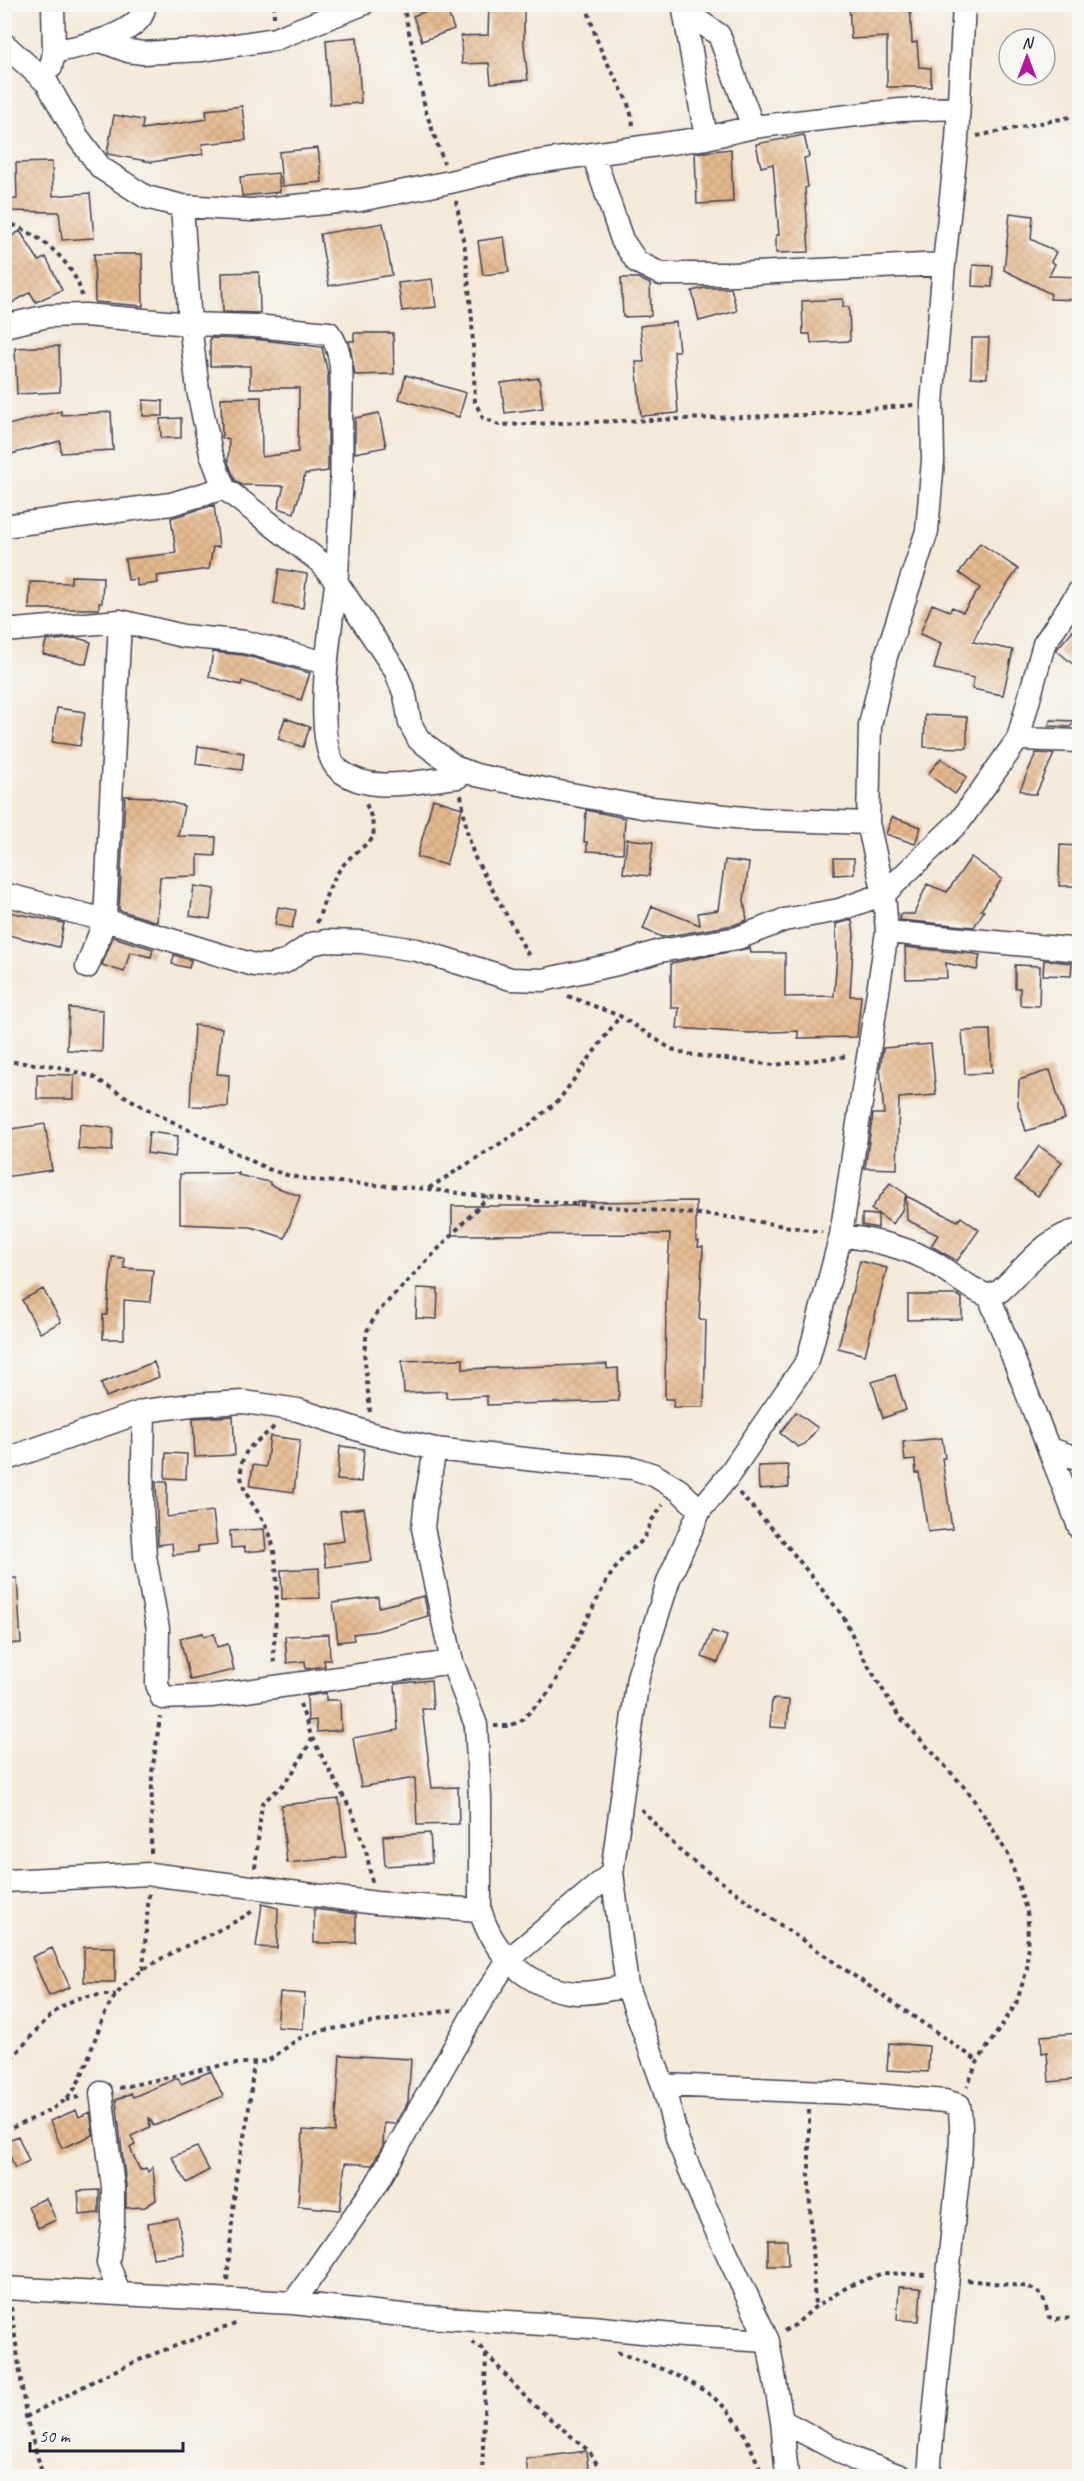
<svg xmlns="http://www.w3.org/2000/svg" width="1084" height="2481" font-family="Caveat,sans-serif">
	<style>
		.building { fill: url(#building-cross-hatch) }
		.lines { fill: none; stroke-linecap: round; stroke-linejoin: round }
		.street-casing { stroke: #424053; stroke-width: 25 }
		.path { stroke: #424053; stroke-width: 4; stroke-dasharray: 4.5 4.5; stroke-linecap: butt }
		.street { stroke: #fff; stroke-width: 22 }
	</style>
	<defs>
		<pattern id="building-cross-hatch" width="8" height="8" patternUnits="userSpaceOnUse" patternTransform="scale(1.5)"><rect width="8" height="8" fill="#e6ba8f"/><path d="M0 0l8 8M0 8l8-8" fill="none" stroke="#c5a07c"/></pattern>
	</defs>
	<rect width="100%" height="100%" fill="#f6f6f2"/>
	<filter id="ink" filterUnits="userSpaceOnUse"><feTurbulence type="fractalNoise" baseFrequency=".0167" numOctaves="2"/><feDisplacementMap in="SourceGraphic" scale="12" xChannelSelector="R" yChannelSelector="G"/><feConvolveMatrix kernelMatrix="1 2 1 2 8 2 1 2 1" color-interpolation-filters="sRGB"/></filter>
	<filter id="wash" filterUnits="userSpaceOnUse"><feTurbulence type="fractalNoise" baseFrequency=".008" numOctaves="4" result="noise"/><feDisplacementMap in="SourceGraphic" scale="24" xChannelSelector="R" yChannelSelector="G"/><feGaussianBlur stdDeviation="1.35" result="paint"/><feColorMatrix in="noise" values="0 0 0 0 0 0 0 0 0 0 0 0 0 0 0 0 0 1.4 0 .05"/><feComposite in="paint" operator="in"/></filter>
	<g filter="url(#wash)">
		<rect width="100%" height="100%" fill="#f5e9d9"/>
		<g id="blocks">
			<path class="building" d="M445 4 454 29 422 41 413 16Z
				M489 4H524V45L528 80 491 83 489 63 462 64 461 36 488 35Z
				M849 4H910L912 43 917 42 919 67 931 68V87H887V37L851 39Z
				M357 37 361 103 330 105 326 40Z
				M242 106 246 140 202 144 203 154 152 162 107 154 114 115 143 120 142 129 207 119 206 110Z
				M804 135 809 157 804 158 808 187 805 188 809 252 776 253V235H779L773 164 761 167 756 144Z
				M318 148 322 182 282 186 279 152Z
				M731 149 733 202 697 204 695 153Z
				M52 162 53 196 90 193 94 238 62 240 59 212 8 211 7 200 17 199 16 163Z
				M278 173 280 192 242 196 240 177Z
				M1010 213 1033 216 1031 239 1056 252 1051 262 1055 264 1049 276 1080 277V300L1050 299 1051 294 1004 270Z
				M383 223 392 275 329 286 320 234Z
				M20 231 39 261 46 257 62 290 36 302 30 292 4 308V241Z
				M504 237 509 272 483 275 478 241Z
				M94 254H142L143 306 95 302Z
				M973 265 993 266 992 287 972 286Z
				M259 272 260 313 223 312 222 273Z
				M621 278H638L650 284 651 316 623 317Z
				M432 279 436 307 402 311 398 283Z
				M704 288H731L737 311 699 321 692 291Z
				M843 299V307H849L850 341 811 343 810 334H803L802 301Z
				M676 322 679 351H674L678 413 641 416 636 362H644L640 326Z
				M354 333H393L394 374 355 375 349 341H354Z
				M210 338 254 339 322 347 328 374V471L305 474 294 513 278 508 284 486 242 485 235 480 228 462 229 439 222 438 221 398 261 397 262 457 298 452 299 388H250V366H210Z
				M972 338H989L987 378 971 377Z
				M59 346 60 392 17 394 15 348Z
				M406 375 466 393 459 417 399 399Z
				M539 378 543 408 505 413 501 383Z
				M143 400 163 401V416H143Z
				M61 411V415L111 412 113 450 61 453 60 441 4 456V426Z
				M379 413 386 447 355 453V418Z
				M181 418V438H161L160 419Z
				M214 505 219 547H213L209 569 157 576 158 583 137 586V579L128 580 125 559 176 553 171 518Z
				M980 543 1018 569 983 620 973 642 1013 650 1003 695 972 689 974 678 934 669 941 643 920 634 932 604 950 611 952 607 963 612 980 588 959 573Z
				M279 569 307 574 303 608 274 604Z
				M71 576 103 577 102 603H99V609H29L30 582 71 583Z
				M1080 622V670L1056 650Z
				M77 638 91 642 86 664 43 654 46 641Z
				M213 652 243 655 310 673 301 700 242 681 241 685 209 677Z
				M57 708 85 712 80 746 52 742Z
				M925 715 967 717V748L924 747Z
				M285 718 310 727 303 747 278 739Z
				M1051 720 1075 721 1070 727 1048 726Z
				M198 746 244 753 242 770 196 764Z
				M1036 753 1054 754 1036 794H1030L1020 790Z
				M941 758 967 777 955 794 928 774Z
				M125 796 151 797 184 806 178 836 216 837 215 856 198 855V876L160 877 157 922 119 910Z
				M433 799 462 808 446 865 417 857Z
				M586 810 625 818 623 853 587 851V842H584Z
				M892 817 921 827 915 844 886 834Z
				M627 839 653 842 649 876 623 873Z
				M1060 845 1080 846V886H1059Z
				M971 857 1002 879 981 910 984 911 974 927 900 920V914H914L927 884 947 892Z
				M834 858H854V874L834 875Z
				M725 860 749 863 744 900 747 920 734 925 662 937 643 929 652 906 700 925 698 913 718 910Z
				M194 886 215 889 210 919 190 916Z
				M278 907 296 910 292 928 275 925Z
				M4 911 64 923 59 947 4 934Z
				M852 920 854 934 850 996H861L857 1037 798 1038V1031L749 1033 677 1028 679 1008H671V963L750 948 751 953H785V997L834 996 837 957 836 924Z
				M113 937 153 949 151 957 130 952 124 972 102 965Z
				M905 947 974 954 980 955 977 970 946 963 947 978 906 979Z
				M174 955 191 960 189 968 172 964Z
				M1044 960 1072 963 1071 976 1043 975Z
				M1015 965 1040 966 1039 1006 1020 1005V988H1015Z
				M69 1008 103 1010 102 1052 67 1050Z
				M194 1025 222 1028 217 1074 229 1075 228 1107 190 1106Z
				M990 1030 992 1073 965 1074 962 1031Z
				M931 1044 936 1095 899 1098 897 1169 865 1168 873 1114H884L880 1069 883 1048Z
				M1050 1070 1065 1119 1026 1131 1018 1105 1019 1080Z
				M37 1074 74 1075V1099H37Z
				M45 1124 52 1170 4 1177V1130Z
				M80 1124 113 1128 112 1151 78 1149Z
				M149 1132 178 1136 175 1157 147 1153Z
				M1039 1146 1062 1162 1038 1196 1015 1180Z
				M239 1173 238 1175 270 1182V1185L300 1196 285 1238 251 1227 180 1224V1174Z
				M890 1183 906 1194 902 1210 893 1224 871 1209Z
				M906 1196 958 1221 961 1217 979 1230 957 1261 931 1246 938 1235 907 1220Z
				M696 1201V1241H699L698 1247H703L699 1319 706 1320 704 1407H673L674 1399H665L666 1295 670 1234 452 1235V1206H577V1202Z
				M862 1214 878 1215V1228L862 1225Z
				M112 1257 124 1258V1268L153 1270 150 1302 124 1300V1339H103V1315H107Z
				M860 1261 887 1268 865 1355 838 1348Z
				M417 1288 438 1289 437 1319 416 1318Z
				M43 1289 61 1322 40 1333 22 1300Z
				M908 1295H957L962 1298V1319L908 1320Z
				M463 1359V1369L607 1364V1369L618 1368 619 1401 487 1405V1396L446 1398V1391L404 1393 402 1361Z
				M154 1362 159 1377 106 1397 101 1383Z
				M895 1375 906 1410 883 1418 872 1382Z
				M796 1412 818 1428 805 1444 798 1447 780 1433Z
				M233 1416 235 1455 195 1457 193 1418Z
				M270 1436 300 1440 294 1492 250 1486 253 1465 266 1467Z
				M942 1438 945 1458H942L952 1529 928 1532 919 1473H916L915 1460 905 1461 903 1442Z
				M340 1446 364 1449 361 1482 337 1480Z
				M166 1453 187 1454 186 1479 165 1478Z
				M788 1465 789 1487 759 1489 758 1466Z
				M156 1482H167V1517L213 1511 217 1544 198 1546V1552L173 1555 172 1543 158 1545Z
				M364 1508 372 1561 326 1567 323 1544 344 1541 340 1511Z
				M264 1529 266 1550 245 1552V1547L231 1548 230 1531Z
				M319 1568 320 1598 282 1599 281 1570Z
				M17 1578 21 1643 4 1644V1579Z
				M424 1596 428 1616 377 1631 353 1634 354 1640 338 1642 333 1603 378 1597 379 1607Z
				M712 1631 727 1636 718 1663 702 1657Z
				M203 1633 204 1636 214 1634 217 1647 228 1644 234 1670 190 1680 180 1638Z
				M329 1634 330 1660H324L325 1666 306 1669 305 1661 287 1663 285 1636Z
				M431 1680 433 1709H422L432 1788 458 1787 459 1824 417 1825 415 1778 361 1787 353 1738 398 1730 395 1684Z
				M326 1693V1700H340L341 1730 317 1732 316 1720 308 1721 307 1696Z
				M772 1699 789 1700 787 1728 770 1727Z
				M339 1799 346 1857 287 1863 281 1805Z
				M430 1833 432 1863 385 1866 383 1836Z
				M262 1904 278 1908 277 1948 256 1947Z
				M314 1909 356 1914V1943H314Z
				M84 1947H115V1982H84Z
				M52 1948 70 1987 49 1996 32 1957Z
				M280 1992 305 1994 303 2029 277 2027Z
				M1080 2033V2079L1049 2082 1047 2052 1042 2053 1041 2036Z
				M889 2043 929 2046 928 2072 887 2070Z
				M340 2055 411 2059 408 2102 395 2124 384 2123 383 2146 372 2165 345 2163 340 2210 298 2206 303 2130 335 2132Z
				M211 2071 223 2096 154 2126 149 2117 150 2127 131 2136 135 2145 130 2148 140 2170 146 2168 148 2172 153 2167 156 2200 145 2207 126 2208V2185L116 2100 131 2093 133 2097 178 2078 181 2084Z
				M76 2110 79 2117 90 2112 93 2135 62 2148 50 2121Z
				M18 2136 29 2161 15 2168 4 2142Z
				M197 2147 209 2170 187 2183 172 2157Z
				M99 2190V2213L80 2215 78 2191Z
				M46 2198 56 2220 38 2228 28 2206Z
				M178 2218 184 2254 153 2258 148 2223Z
				M768 2240H787L788 2266H768Z
				M899 2287 921 2288 919 2321 897 2320Z
				M586 2451 589 2476H528L526 2459Z"/>
		</g>
	</g>
	<g filter="url(#ink)">
		<use href="#blocks" fill-opacity="0" stroke="#424053" stroke-width="1.5"/>
		<g class="lines">
			<defs>
				<path id="street" d="M683 4 706 138
					M686 12 719 35 753 127
					M101 41 128 51 143 53 203 50 275 39 363 4
					M4 44 47 83 77 136 101 168 146 197 182 206 251 210 360 200 450 182 529 163 706 138 753 127 900 110 958 108
					M54 52C80 46 122 39 140 18 143 15 144 8 145 4
					M51 67 54 52 53 4
					M593 154 622 240 637 262 661 274H733L944 264
					M182 206 190 324 198 390 211 454 224 488 319 561 336 581 395 670 405 695 410 723 419 740 457 768 476 775 554 791 642 807 753 819 868 823
					M4 326 48 316 85 315 190 324 255 326 329 333C346 353 341 391 341 417 342 456 342 495 339 534 338 551 338 568 336 584 332 620 310 747 339 770 371 796 422 780 458 777
					M4 526 171 504 224 488
					M4 631 120 621 183 636 245 642 326 663
					M1018 739 1080 741
					M4 894 105 920 254 965 269 966 285 962 311 944 326 941 362 942 417 950 511 979 543 980 617 964 660 951 738 938 784 920 839 910 884 894 960 821 1018 739 1044 644 1080 590
					M887 932 1080 950
					M87 967 105 920 120 621
					M841 1235C871 1240 902 1246 929 1260 950 1271 966 1288 989 1296L1000 1291C1024 1270 1046 1236 1080 1230
					M989 1296 1080 1529
					M144 1411 142 1507 145 1556 158 1629 157 1684 162 1698 211 1696 452 1662
					M435 1449 426 1500 423 1528 452 1662 476 1725 480 1798V1910C493 1954 529 1989 576 1993 593 1994 610 1989 627 1986
					M1050 1449 1080 1459
					M4 1460 144 1411 191 1405 244 1402 298 1410 372 1434 435 1449 553 1462 633 1468 654 1475 679 1490 700 1510
					M4 1881 150 1874 376 1903 480 1910
					M663 2085 851 2093 945 2101 959 2105C965 2139 956 2189 953 2225 945 2309 935 2392 929 2476
					M101 2093 113 2187V2223L108 2263 119 2293
					M4 2288 293 2303 411 2316 591 2327 683 2336 768 2341
					M293 2303 376 2185 478 2006 508 1960 612 1873
					M782 2421 854 2459 900 2476
					M787 2476 782 2421 768 2341 705 2206 678 2141 663 2085 627 1986 612 1873 638 1677 669 1579 700 1510 726 1479 808 1360 841 1235 887 932 884 894 868 823 870 725 886 656 927 531 933 460 932 403 944 264 957 140 964 4"/>
			</defs>
			<use href="#street" class="street-casing"/>
			<path class="path" d="M274 4V17
				M403 4 426 112 444 163
				M586 4C591 20 595 36 601 50 612 75 633 102 633 129
				M977 136 1080 115
				M456 201 465 249 472 319 475 402 483 418 499 425 803 415 914 405
				M4 222C37 231 75 262 82 296
				M461 795 467 831 474 856 530 958
				M317 923C324 902 330 880 345 863 354 853 365 846 374 837L372 819 365 801
				M568 996 620 1016 671 1049 686 1054 774 1065 848 1056
				M4 1061 55 1066 93 1077 143 1107 268 1169 290 1176 312 1180 428 1189 488 1197 722 1216 822 1232
				M429 1188 528 1126 559 1100 620 1016
				M370 1412 364 1352 367 1331 377 1313 488 1197
				M274 1427C258 1443 241 1446 241 1473 241 1497 264 1514 271 1538 280 1570 276 1602 275 1634 274 1645 272 1657 275 1666
				M739 1493 781 1538 843 1616 863 1657 898 1715 967 1790 989 1823 1010 1858 1028 1916 1027 1969 1016 2004 978 2061 967 2086
				M300 1704 312 1738 353 1814 367 1855 372 1882
				M494 1726H506L520 1722 551 1690 607 1580 625 1555 643 1540 652 1520 663 1505
				M641 1809 682 1853 776 1922 978 2061
				M151 1853 152 1773 160 1717
				M255 1868 262 1803 282 1786 293 1772 312 1739
				M143 1970 149 1893
				M4 2064C30 2044 49 2005 83 1997 93 1995 105 1995 116 1995
				M119 2088 223 2065 268 2061 298 2039 319 2031 452 2010
				M66 2100 83 2096
				M809 2110V2185L815 2307
				M4 2131C21 2124 53 2111 66 2099 91 2076 94 2014 124 1986 160 1951 213 1938 254 1910
				M227 2280 236 2177 248 2116 254 2062
				M967 2280 1029 2287 1042 2295 1049 2317 1056 2319 1080 2316
				M11 2307 26 2417 43 2476
				M784 2331 795 2325 815 2307 849 2286 883 2273 927 2275
				M472 2342 480 2347 529 2401 589 2451 604 2476
				M617 2352C661 2369 708 2382 737 2422 748 2438 755 2458 763 2476
				M26 2417 105 2375 151 2355 238 2323
				M482 2476 486 2355"/>
			<use href="#street" class="street"/>
		</g>
	</g>
	<rect width="1084" height="2481" fill="none" stroke="#f6f6f2" stroke-width="24"/>
	<g transform="translate(1027 57)"><circle r="28" fill="#f6f6f2" stroke="#a1a1a9" stroke-width="1.5"/>
	<path d="M0-4.5L10 22L0 15L-10 22Z" fill="#b5179e"/>
	<text y="-9" font-size="16" font-weight="bold" text-anchor="middle" fill="#22223b">N</text>
	</g>
	<path d="M30 2442v9h153v-9" fill="none" stroke="#22223b" stroke-width="3"/>
	<text x="39" y="2442" font-size="18" fill="#22223b" stroke="#f6f6f2" stroke-width="4.5" paint-order="stroke">50 m</text>
</svg>
